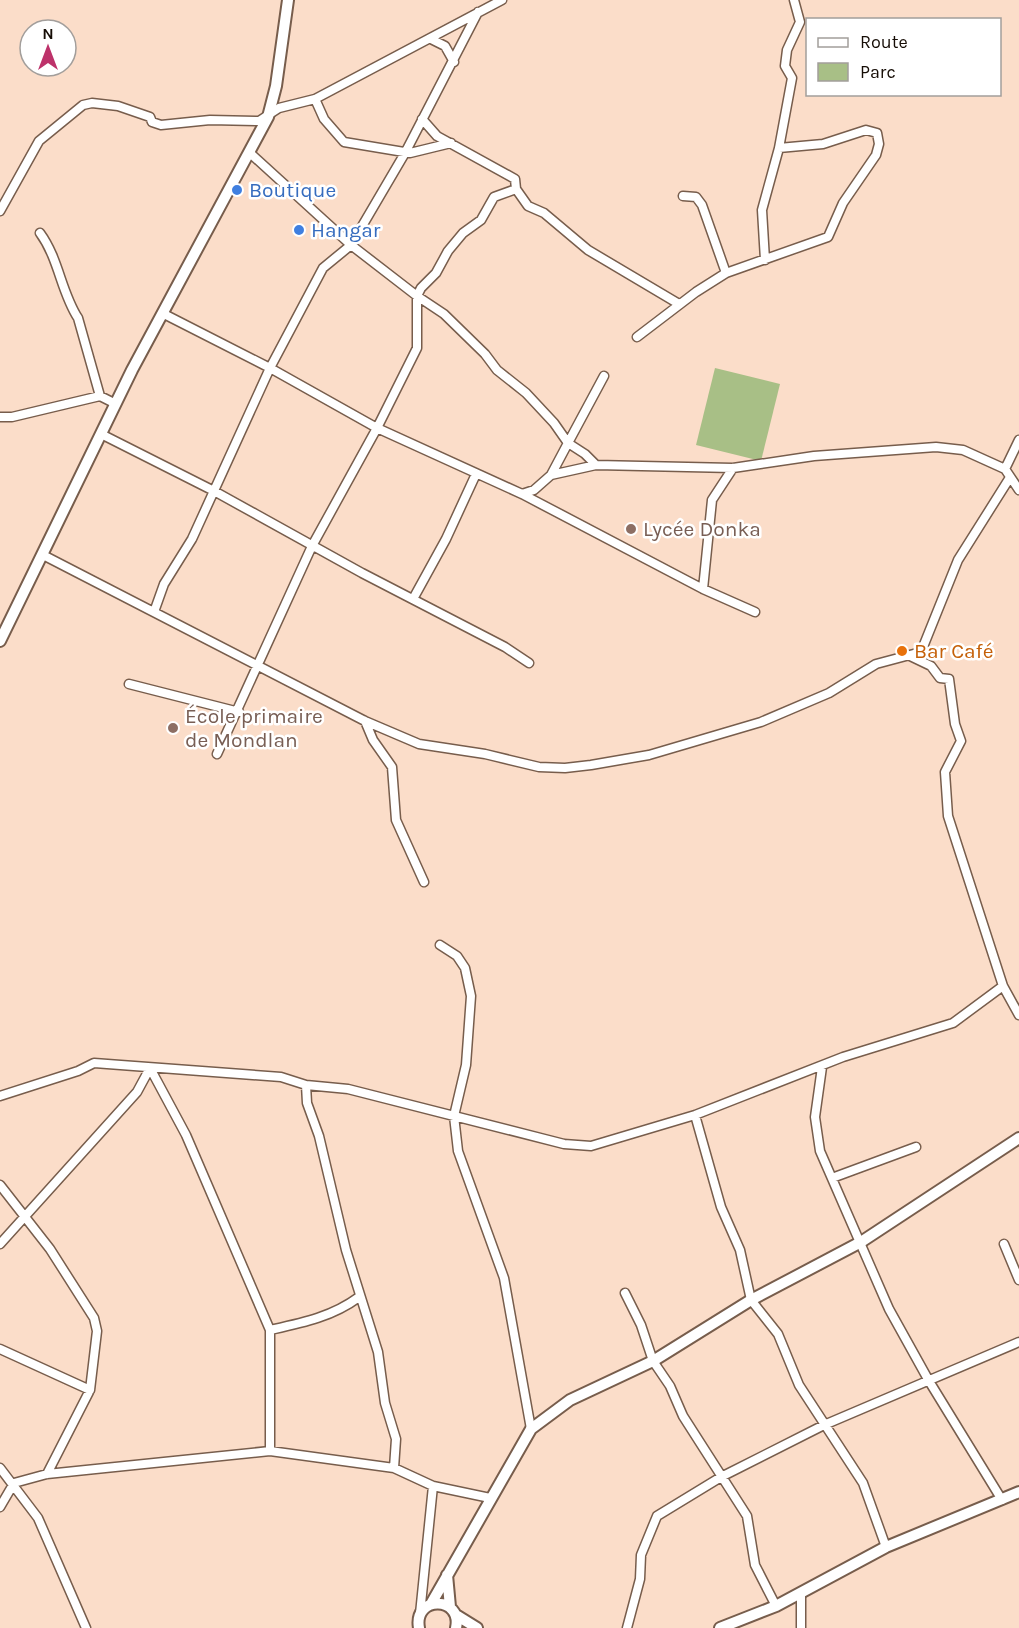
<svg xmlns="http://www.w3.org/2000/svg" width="1019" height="1628" font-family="Karla,sans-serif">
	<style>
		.green { fill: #a8bf86 }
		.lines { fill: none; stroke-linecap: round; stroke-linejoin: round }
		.minor-casing { stroke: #775d4c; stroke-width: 11 }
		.major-casing { stroke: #775d4c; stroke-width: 14 }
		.minor { stroke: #fff; stroke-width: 8 }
		.major { stroke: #fff; stroke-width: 10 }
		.shop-dot { fill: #3f7fe0; stroke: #fff; stroke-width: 2 }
		.education-dot { fill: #8d6e63; stroke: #fff; stroke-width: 2 }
		.food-dot { fill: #e8710a; stroke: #fff; stroke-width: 2 }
		.labels { text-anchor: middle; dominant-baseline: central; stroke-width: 5; stroke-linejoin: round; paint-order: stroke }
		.shop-label { font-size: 21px; fill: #366cbe; stroke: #fff; text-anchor: start }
		.education-label { font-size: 21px; fill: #785e54; stroke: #fff; text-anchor: start }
		.food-label { font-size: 21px; fill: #c56008; stroke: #fff; text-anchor: start }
	</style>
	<rect width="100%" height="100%" fill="#fbddc9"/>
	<path class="green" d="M715 368 780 384 761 461 696 445Z"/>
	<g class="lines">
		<defs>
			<path id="minor" d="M431 39 445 46 454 62
				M315 99 324 119 344 142 410 153 451 143
				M422 119 437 136 515 179 516 189 528 206 544 213 588 250 679 304
				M516 189 494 197 481 220 463 233 448 251 436 273 421 288 417 296 444 314 485 354 497 370 526 393 554 423 568 443 551 475
				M683 196 696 197 702 205 726 273
				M0 211 39 141 83 105 92 103 118 106 150 117 152 122 161 125 210 120 259 121 279 108 315 99 502 0
				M40 233C59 259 61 292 78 318L100 396
				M765 260 762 210 779 148 792 78 785 66 787 50 800 22 794 0
				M162 313 270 368 377 428 522 494 703 589 755 612
				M637 337 696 292 726 273 828 237 843 203 876 155 879 144 877 133 866 130 823 144 779 148
				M0 417H12L100 396 116 404
				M101 434 214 491 362 573 505 647 529 663
				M596 465 585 454 568 443 604 376
				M1005 469 1019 440
				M522 494 534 490 551 475 596 465 733 468 814 456 936 447 963 450 1005 469 1019 490
				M43 555 365 721 419 744 485 754 539 767 565 768 591 765 649 755 761 722 829 693 876 664 921 652 958 560 1009 479
				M703 589 712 500 733 468
				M413 599 446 539 476 474
				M154 612 164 584 192 539 270 368 323 268 351 245 405 153 478 12
				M908 655 931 666 940 678 949 679 955 724 961 741 945 772 948 816 1003 986 1019 1015
				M129 684 239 712
				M365 721 373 740 392 767 396 820 424 882
				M217 754 312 546 377 428 417 348V296L351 245 250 153
				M440 945 457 956 465 968 471 996 466 1065 454 1116 458 1151 504 1278 531 1429
				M822 1067 815 1117 820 1151 889 1309 929 1381 1002 1500
				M150 1068 186 1135 270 1330V1451
				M306 1085 307 1103 319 1136 346 1250 378 1352 385 1403 396 1439 394 1468
				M0 1096 78 1071 94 1063 281 1077 306 1085 348 1089 564 1144 591 1146 695 1115 843 1057 953 1023 1003 986
				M695 1115 721 1207 740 1250 751 1300 778 1334 799 1385 863 1483 886 1547
				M832 1178 916 1147
				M0 1185 50 1249 94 1318 97 1331 90 1390 0 1349
				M0 1244 137 1092 150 1068
				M1004 1244 1019 1280
				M625 1293 641 1325 653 1361 670 1386 683 1416 747 1516 755 1565 776 1606
				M270 1330C302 1323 332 1317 359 1297
				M0 1468 38 1518 86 1628
				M47 1474 90 1390
				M0 1507 14 1483 47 1474 270 1451 394 1468 433 1486 490 1498
				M420 1614 433 1486
				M627 1628 640 1579 641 1555 657 1516 721 1477 824 1425 1019 1342
				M801 1628V1594"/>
			<path id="major" d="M0 641 132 370 268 117 276 86 288 0
				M447 1575 450 1607
				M431 1604 531 1429 570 1400 653 1361 751 1300 861 1242 1019 1138
				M456 1615 477 1628
				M419 1628C413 1595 463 1596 456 1628
				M720 1628 776 1606 886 1547 1019 1492"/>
		</defs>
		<use href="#minor" class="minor-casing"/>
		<use href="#major" class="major-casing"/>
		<use href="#minor" class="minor"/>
		<use href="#major" class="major"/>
	</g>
	<g class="shop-dot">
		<circle cx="237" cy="190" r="6"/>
		<circle cx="299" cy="230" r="6"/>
	</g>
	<g class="education-dot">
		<circle cx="631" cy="529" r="6"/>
		<circle cx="173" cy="728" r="6"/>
	</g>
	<circle class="food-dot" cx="902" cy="651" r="6"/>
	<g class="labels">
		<g class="shop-label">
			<text x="249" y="190">Boutique</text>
			<text x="311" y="230">Hangar</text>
		</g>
		<g class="education-label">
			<text x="643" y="529">Lycée Donka</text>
			<text x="185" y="716">École primaire<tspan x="185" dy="24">de Mondlan</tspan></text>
		</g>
		<g class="food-label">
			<text x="914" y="651">Bar Café</text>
		</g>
	</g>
	<rect x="806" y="18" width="195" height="78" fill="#ffffff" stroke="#a29e9b" stroke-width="1.5"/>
	<rect x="818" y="38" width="30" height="9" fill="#ffffff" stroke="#a29e9b" stroke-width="1.5"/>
	<text x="860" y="48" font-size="18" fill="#160d06">Route</text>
	<rect x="818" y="63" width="30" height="18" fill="#a8bf86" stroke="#a29e9b" stroke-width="1.5"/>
	<text x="860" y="78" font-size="18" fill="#160d06">Parc</text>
	<g transform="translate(48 48)"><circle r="28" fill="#ffffff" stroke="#a29e9b" stroke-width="1.5"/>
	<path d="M0-4.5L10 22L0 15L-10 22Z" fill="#bd326a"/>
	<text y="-9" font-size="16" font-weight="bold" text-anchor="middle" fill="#160d06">N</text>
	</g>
</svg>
